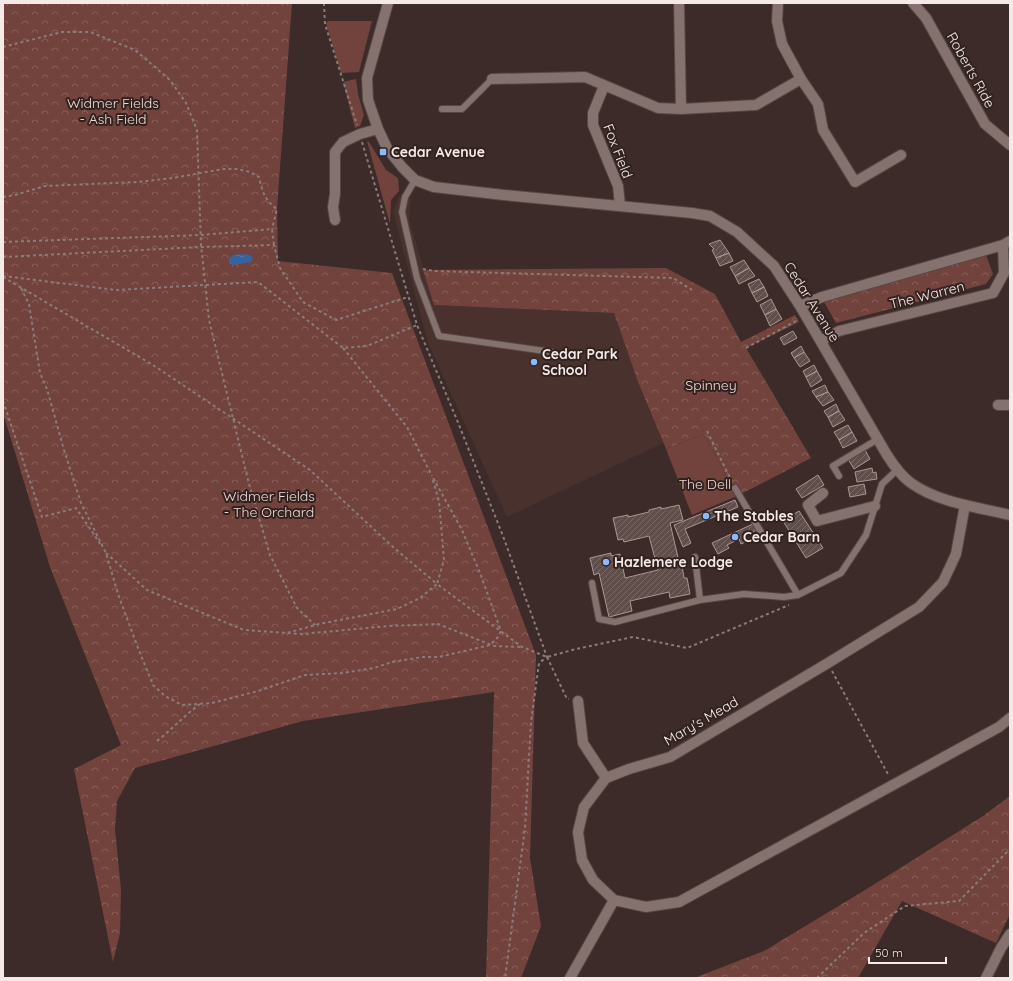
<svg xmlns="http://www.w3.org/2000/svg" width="1013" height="981" font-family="Quicksand,sans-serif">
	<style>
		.built { fill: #49312e }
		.green { fill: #72433c }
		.forest { fill: url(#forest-crowns) }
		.water { fill: url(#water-ripples) }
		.building { fill: url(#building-hatch); stroke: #aa9692 }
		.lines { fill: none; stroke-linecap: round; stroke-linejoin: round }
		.service-casing { stroke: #554745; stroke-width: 8 }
		.minor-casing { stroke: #554745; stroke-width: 12 }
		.tertiary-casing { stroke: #554745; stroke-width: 12 }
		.path { stroke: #8a7c7a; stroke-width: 2; stroke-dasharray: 3 3; stroke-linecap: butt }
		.service { stroke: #85726e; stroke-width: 6 }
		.minor { stroke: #85726e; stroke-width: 10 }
		.tertiary { stroke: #85726e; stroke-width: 10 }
		.poi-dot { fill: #88bbfc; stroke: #32221f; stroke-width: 1.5 }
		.labels { text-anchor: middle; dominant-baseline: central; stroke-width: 4; stroke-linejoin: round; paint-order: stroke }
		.street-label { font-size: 14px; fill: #f5eae8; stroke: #32221f }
		.park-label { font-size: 14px; fill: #f0d8d4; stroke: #32221f }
		.poi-label { font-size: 14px; font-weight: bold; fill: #f5eae8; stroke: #32221f; text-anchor: start }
	</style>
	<defs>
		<pattern id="forest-crowns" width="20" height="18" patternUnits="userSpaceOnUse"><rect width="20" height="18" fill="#72433c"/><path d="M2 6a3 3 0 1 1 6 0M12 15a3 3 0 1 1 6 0" fill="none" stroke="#875e58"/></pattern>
		<pattern id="water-ripples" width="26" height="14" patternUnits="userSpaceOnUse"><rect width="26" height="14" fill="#34639d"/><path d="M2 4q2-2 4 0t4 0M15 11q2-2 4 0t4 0" fill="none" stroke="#527aab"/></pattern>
		<pattern id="building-hatch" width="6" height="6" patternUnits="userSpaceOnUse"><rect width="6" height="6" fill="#604e4b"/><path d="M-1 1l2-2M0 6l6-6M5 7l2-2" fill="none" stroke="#776865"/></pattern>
	</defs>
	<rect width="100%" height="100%" fill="#3c2b29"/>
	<path class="built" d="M399 196 411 199 409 219 434 305 614 313 638 382 663 443 507 517 428 343 393 212Z"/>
	<path class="green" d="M328 21H372L359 72 341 73 326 23Z
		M356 79 358 94 364 115 360 126 355 128 343 82Z
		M367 141 369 142 386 170 398 178 399 191 391 200 390 224Z
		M704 434 737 496 692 515 666 449Z"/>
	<path class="forest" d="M3 3H292L277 209 278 261 392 273 536 655 530 858 541 926 521 978H486L494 692 303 721 135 768 117 801 115 829 121 890 120 933 113 962 74 769 121 745 50 567 3 413Z
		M986 255 993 274 986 284 836 323 823 300Z
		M666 268 715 294 741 342 795 315 799 322 746 348 811 458 737 496 704 434 666 449 638 382 614 313 434 305 423 270Z
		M1010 796V914L996 943 902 901 858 978H694L764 951 870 887 983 816Z"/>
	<path class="water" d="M245 254 250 255 253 258 251 262 233 265 229 263V258L233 255Z"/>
	<path class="building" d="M720 240 729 253 716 258 712 250 714 249 709 244Z
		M729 253 733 261 720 266 716 258Z
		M744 260 749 268 735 276 730 267Z
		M749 268 755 276 739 284 735 276Z
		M759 279 764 287 752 293 748 284Z
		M764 287 768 296 757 302 752 293Z
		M771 299 776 309 765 315 760 305Z
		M776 309 782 319 770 326 765 315Z
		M793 331 797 338 784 345 780 338Z
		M801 346 804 352 794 358 791 353Z
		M804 352 810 361 800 367 794 358Z
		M814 365 817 371 806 377 803 371Z
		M817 371 822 380 811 387 806 377Z
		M825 385 828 392 816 397 812 391Z
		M828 392 834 400 823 406 816 397Z
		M836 404 839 411 828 417 824 411Z
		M839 411 845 420 833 427 828 417Z
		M848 425 852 432 839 440 834 432Z
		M852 432 857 441 843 448 839 440Z
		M865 450 870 459 854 469 848 459Z
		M872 468 873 473 876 472 877 479 857 482 855 472Z
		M818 475 824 485 802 498 796 489Z
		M864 484 866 494 850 497 848 487Z
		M735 500 738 507 685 529 691 543 683 547 674 525Z
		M679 505 683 520 670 523 680 566H682L684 578H687L690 594 670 598 669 592 630 601 632 611 609 617 599 573 594 575 590 558 611 553V556L620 554 625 578 658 570 649 536 624 542 623 539 618 540 613 518 628 515V517L649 512V510L661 507V509Z
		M799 511 823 548 806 558 783 521Z
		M755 523 758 529 746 536 748 541 741 544 739 539 727 545 729 548 718 554 712 543Z"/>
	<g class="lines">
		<defs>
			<path id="service" d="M442 109H462L492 79
				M415 180 405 197 402 212 417 278 439 336 552 352
				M839 476 833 466 878 439
				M735 488 798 595
				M695 557 700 600
				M592 583 599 619 615 622 700 600 744 594 784 597 798 595 841 573 866 535 882 484 897 470"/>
			<path id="minor" d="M388 3 367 78 368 100 378 129 387 148 402 167 415 180 434 187 504 195 692 213 710 216 737 232 774 266 800 306 887 455C894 466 901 476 911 483 939 503 977 507 1010 515
				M679 3 681 109
				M778 3 777 21 782 44 801 79 818 104 823 130 855 182 901 155
				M913 3 926 18 985 124 1010 145
				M492 79 585 77 658 108 681 109 756 105 801 79
				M604 86 593 113V125L618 186 620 205
				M335 220 333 207 335 194V152L343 142 360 134 378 129
				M800 306 822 297 1003 245 1010 241
				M821 341 839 331 993 293 1004 273 1003 245
				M998 405H1010
				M823 493 808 505 817 521 875 506
				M965 505 956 554 943 582 919 607 828 663 670 757 629 769 606 778 584 807 578 832 582 860 593 880 614 900 646 907 679 902 999 727 1010 718
				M578 701 583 743 606 778
				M570 978 614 900"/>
			<path id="tertiary" d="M986 978 1001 948 1010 934"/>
		</defs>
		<use href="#service" class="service-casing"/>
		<use href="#minor" class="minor-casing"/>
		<use href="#tertiary" class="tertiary-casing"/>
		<path class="path" d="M324 3 325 24 357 125
			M3 47 62 32H90L135 50 170 80 186 103 197 130 201 245 209 320 249 484 270 555 297 608 315 625
			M362 142 417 325 457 420 503 536 547 657 539 663 531 722 525 828 505 978
			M3 197 15 195 45 186 138 182 172 178 224 169H237L250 172 259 177C262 191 265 201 277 209L272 229
			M3 242 201 235 272 229 274 245
			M3 257 201 247 274 245 280 268 303 302 336 320 408 297
			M423 269 434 271 673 278 692 290
			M3 276 116 290 258 282 343 348 367 346 417 325
			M3 277 153 365 310 470 393 547 437 584 420 598 397 609 319 624 287 633
			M21 288 29 304 40 373 47 389 64 450 81 503 106 553 118 594 138 648 153 685 165 696 182 705 212 703 258 691 305 675 343 673 374 668 392 662 423 657H439L490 645 498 637 501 631 480 573 462 530 432 476
			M343 348 407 427 432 476
			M746 348 798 320
			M3 401 42 517 76 508 101 545
			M707 431 732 482
			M433 480 439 501 444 560 437 584 522 647 547 657 576 649 633 637 687 648 789 605
			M106 553 147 590 244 630 302 634 389 626 438 624 494 646 521 647
			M547 657 567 699H569
			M832 671 889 776
			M157 741C172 729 184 716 200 704
			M817 978 864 933 905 906 959 901 1010 849"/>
		<use href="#service" class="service"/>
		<use href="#minor" class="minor"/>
		<use href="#tertiary" class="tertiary"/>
	</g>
	<g class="poi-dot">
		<rect x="379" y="148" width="8" height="8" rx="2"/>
		<circle cx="534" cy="362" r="4"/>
		<circle cx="706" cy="516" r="4"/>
		<circle cx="735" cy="537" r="4"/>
		<circle cx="606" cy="562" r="4"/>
	</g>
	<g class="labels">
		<g class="street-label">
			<text transform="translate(971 70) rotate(61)">Roberts Ride</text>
			<text transform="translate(618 151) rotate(69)">Fox Field</text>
			<text transform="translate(927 295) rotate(-14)">The Warren</text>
			<text transform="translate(812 302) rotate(58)">Cedar Avenue</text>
			<text transform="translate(701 721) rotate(-30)">Mary's Mead</text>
		</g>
		<g class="park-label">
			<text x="113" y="103">Widmer Fields<tspan x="113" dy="16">- Ash Field</tspan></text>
			<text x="711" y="385">Spinney</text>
			<text x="705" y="484">The Dell</text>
			<text x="269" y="496">Widmer Fields<tspan x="269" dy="16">- The Orchard</tspan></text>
		</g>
		<g class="poi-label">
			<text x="391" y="152">Cedar Avenue</text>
			<text x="542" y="354">Cedar Park<tspan x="542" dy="16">School</tspan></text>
			<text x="714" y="516">The Stables</text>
			<text x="743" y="537">Cedar Barn</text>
			<text x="614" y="562">Hazlemere Lodge</text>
		</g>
	</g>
	<rect width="1013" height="981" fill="none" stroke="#f5eae8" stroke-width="8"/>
	<path d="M869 957v6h77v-6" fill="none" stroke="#f5eae8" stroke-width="2"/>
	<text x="875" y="957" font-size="12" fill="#f5eae8" stroke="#32221f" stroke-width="3" paint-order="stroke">50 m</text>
</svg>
